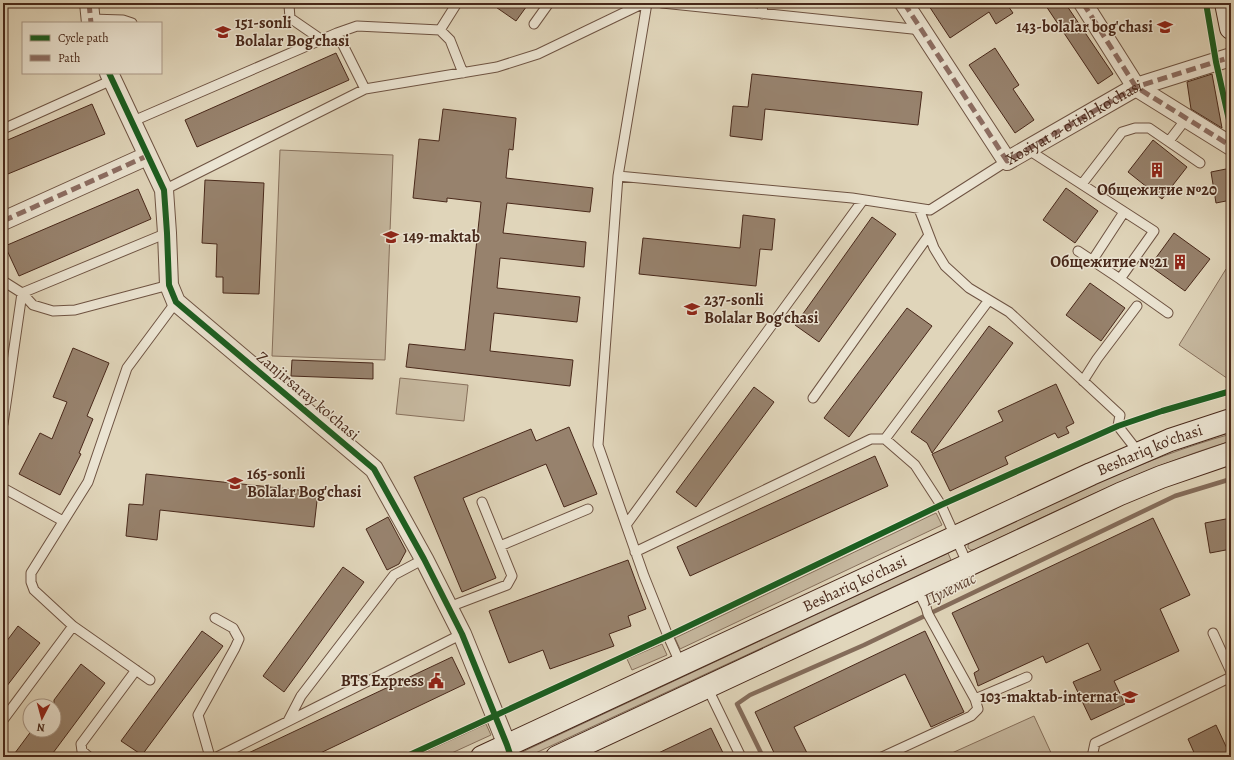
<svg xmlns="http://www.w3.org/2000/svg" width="1234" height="760" font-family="Alegreya,serif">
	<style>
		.green { fill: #c6b89f; stroke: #87705c }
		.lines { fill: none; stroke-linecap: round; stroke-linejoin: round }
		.stream { stroke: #846c5a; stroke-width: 4.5 }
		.building { fill: #97826d; stroke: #48281a }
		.service-casing { stroke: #6e5342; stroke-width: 11 }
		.minor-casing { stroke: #6e5342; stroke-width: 20 }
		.secondary-casing { stroke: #48281a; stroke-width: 24 }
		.service { stroke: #ebe4d2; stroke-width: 9 }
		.minor { stroke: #ebe4d2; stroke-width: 18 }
		.secondary { stroke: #ebe4d2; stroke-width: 22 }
		.quiet { stroke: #8d6e63; stroke-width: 5; stroke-dasharray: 10 5; stroke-linecap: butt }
		.cycleway-casing { stroke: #ebe4d2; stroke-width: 8 }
		.cycleway { stroke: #1b5e20; stroke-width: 6 }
		.labels { text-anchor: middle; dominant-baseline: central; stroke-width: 3; stroke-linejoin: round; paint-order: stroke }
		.poi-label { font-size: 16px; font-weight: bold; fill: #48281a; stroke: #ebe4d2; text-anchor: start }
		.street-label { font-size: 16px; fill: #48281a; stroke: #ebe4d2 }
		.water-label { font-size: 17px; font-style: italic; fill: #614434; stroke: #ebe4d2 }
	</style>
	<rect width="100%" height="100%" fill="#e0d5ba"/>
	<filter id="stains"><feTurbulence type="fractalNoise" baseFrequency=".005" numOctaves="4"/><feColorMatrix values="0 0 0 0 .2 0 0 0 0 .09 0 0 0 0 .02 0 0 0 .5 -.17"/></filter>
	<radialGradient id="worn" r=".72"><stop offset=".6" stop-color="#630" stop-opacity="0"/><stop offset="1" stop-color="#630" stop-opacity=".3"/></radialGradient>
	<path class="green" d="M280 150 393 155 385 360 272 356Z
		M1231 267V381L1179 345 1226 269Z
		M400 378 468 385 464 421 396 414Z
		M1231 434V441C1142 468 1058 510 974 550H971L968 548V545L970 542C1055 503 1140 459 1231 434Z
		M936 513 942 525 680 649 675 638Z
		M948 553 951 560 527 757H519L520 753Z
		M662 644 667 655 632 670 627 659Z
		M1034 716 1053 757H943Z
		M486 724 491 735 443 757H414Z"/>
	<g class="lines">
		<path class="stream" d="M763 757 737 704 750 695 864 645 1175 496 1231 479"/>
	</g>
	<path class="building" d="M490 3H529L516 21Z
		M927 3H1006L1013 13 996 24 989 12 950 38Z
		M1044 3H1065L1113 74 1098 84Z
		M995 48 1019 85 1013 89 1034 120 1015 133 969 65Z
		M336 53 349 80 197 147 185 120Z
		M752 74 922 92 918 125 765 109 762 140 730 136 733 106 748 107Z
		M1212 74 1222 128 1191 109 1187 82Z
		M92 104 105 134 3 176V142Z
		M443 109 516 118 513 150 509 149 506 178 593 188 590 212 507 203 503 233 586 242 584 267 500 258 497 288 580 297 577 322 494 313 490 351 573 360 570 386 406 367 409 344 465 350 481 202 447 198V202L413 198 419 139 439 141Z
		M1153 140 1187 167 1162 199 1128 172Z
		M1231 168V200L1216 203 1211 172Z
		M205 180 264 183 259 294 223 293V277H216L217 244 202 243Z
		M1066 188 1098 211 1075 243 1043 220Z
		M138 189 151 219 19 276 5 246Z
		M743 215 775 219 772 250 760 249 756 286 639 274 643 238 740 248Z
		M872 217 896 234 819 342 795 325Z
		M1174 233 1210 259 1185 291 1150 266Z
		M1090 283 1125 308 1101 341 1066 315Z
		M907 308 932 326 849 437 824 418Z
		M989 326 1013 343 932 453 927 443 911 432Z
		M73 348 109 363 87 416 93 419 79 453 81 454 60 495 19 474 40 433 52 439 67 402 53 397Z
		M292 360 373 363V379L291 376Z
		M1056 384 1074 423 1066 427 1069 433 1058 438 1055 433 1005 457 1008 464 950 491 932 454 1003 421 998 411Z
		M754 387 774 402 696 507 676 492Z
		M569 427 597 494 564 507 546 464 463 498 496 578 462 592 414 477 531 429 536 441Z
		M875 456 888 486 690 576 677 547Z
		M146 474 318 492 314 527 160 510 157 540 126 536 129 504 143 505Z
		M388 517 406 551 399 564 387 570 366 529Z
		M1153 518 1190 595 1160 609 1179 651 1114 681 1125 704 1091 720 1073 682 1101 670 1088 643 1046 663 1043 656 978 686 974 673 979 670 952 613Z
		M1231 518V549L1210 553 1205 523Z
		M628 560 646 609 628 616 631 626 609 634 614 646 550 669 543 650 509 663 489 611Z
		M343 567 364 582 284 692 263 676Z
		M18 626 40 643 3 691V646Z
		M202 631 223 646 142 755 121 741Z
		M925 631 964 712 931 727 905 674 794 727 809 757H776L755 712Z
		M452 657 465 684 312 757H240Z
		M81 664 105 683 50 757H12L32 730H54V700Z
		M1216 725 1231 757H1196L1188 739Z
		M711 728 725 757H650Z"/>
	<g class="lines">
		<defs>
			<path id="service" d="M290 3 289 5 290 18 322 40
				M647 3 618 176 598 445 644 576 668 636 681 665
				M662 3 922 30
				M762 14 763 3
				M91 19 123 20 132 23
				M534 24 549 3
				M440 30 457 3
				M337 33 357 26 440 30 450 40 463 73
				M131 122 337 33 365 89
				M3 129 112 80
				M1169 141 1186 119
				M1027 149 1154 231 1120 279 1168 313
				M618 176 852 198 930 210 1007 161
				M1082 184 1122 132 1135 128H1149L1200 163
				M164 190 365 89 497 67 538 54 644 3
				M919 209 934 248 945 266 969 288 1009 312 1120 415 1118 426 1139 453
				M1078 251 1120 279
				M1092 261 1124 212
				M3 281 22 293 33 305 53 311 75 310 169 285
				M22 293 167 233
				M1083 381 1097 359 1137 306
				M813 398 929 235
				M3 424 22 293
				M885 439 989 300
				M3 488 63 521
				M626 525 863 200
				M500 546 588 509
				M635 552 871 439H885L915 465 941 505 968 565
				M917 589 926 607 928 614 975 699 1027 677
				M449 607 507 585 512 576 482 502
				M1213 633 1231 672
				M150 680 73 626 34 590 31 582V573L88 482 127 368 176 302
				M707 687 741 757
				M3 720 73 626
				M288 721 301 696 394 575 424 559
				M89 757 82 751 81 744 136 670
				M210 757 198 715 235 648 239 639 233 628 215 618
				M217 757 462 634
				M882 757 971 716 978 709 975 699
				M1092 757 1095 743 1231 677"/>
			<g id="minor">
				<path d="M89 3 91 23"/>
				<path id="s1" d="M904 3 1007 161 1136 87 1231 57"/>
				<path d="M1083 3 1136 87 1231 146"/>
				<path d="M109 73 164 190 167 233 169 285 176 302 374 469 424 559 462 634 507 745 511 757"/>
				<path d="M3 221 147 156"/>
			</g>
			<g id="secondary">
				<path d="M1226 3 1231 28"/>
				<path id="s2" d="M482 757 1091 474 1170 440 1231 420"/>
				<path d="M557 757 1120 494 1161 477 1231 453"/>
			</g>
		</defs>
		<use href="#service" class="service-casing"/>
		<use href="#minor" class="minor-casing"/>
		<use href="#secondary" class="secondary-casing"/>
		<use href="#service" class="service"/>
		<use href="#minor" class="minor"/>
		<use href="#secondary" class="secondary"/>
		<path class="quiet" d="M89 3 91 23
			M904 3 1007 161 1136 87 1231 57
			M1083 3 1136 87 1231 146
			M3 221 147 156"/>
		<defs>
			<path id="cycleway" d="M1206 3 1216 62 1231 129
				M109 73 164 190 167 233 169 285 176 302 374 469 424 559 462 634 507 745 511 757
				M405 757 668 636 941 505 1118 426 1162 411 1231 391"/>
		</defs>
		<use href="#cycleway" class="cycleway-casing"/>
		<use href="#cycleway" class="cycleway"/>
	</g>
	<defs>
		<symbol id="school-bare" viewBox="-9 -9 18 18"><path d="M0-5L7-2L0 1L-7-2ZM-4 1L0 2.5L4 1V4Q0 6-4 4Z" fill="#8f2418" stroke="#ebe4d2" stroke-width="2.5" paint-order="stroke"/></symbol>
		<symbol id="building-bare" viewBox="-9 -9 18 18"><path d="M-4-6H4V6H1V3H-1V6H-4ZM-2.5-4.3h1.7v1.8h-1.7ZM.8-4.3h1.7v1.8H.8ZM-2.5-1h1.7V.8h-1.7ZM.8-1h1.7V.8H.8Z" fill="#8f2418" stroke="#ebe4d2" stroke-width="2.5" paint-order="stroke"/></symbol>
		<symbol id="civic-bare" viewBox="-9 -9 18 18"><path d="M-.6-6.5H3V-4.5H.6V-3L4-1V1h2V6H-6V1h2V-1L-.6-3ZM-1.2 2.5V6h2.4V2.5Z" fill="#8f2418" stroke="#ebe4d2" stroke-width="2.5" paint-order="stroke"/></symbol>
	</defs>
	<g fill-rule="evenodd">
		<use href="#school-bare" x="1154" y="16" width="22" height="22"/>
		<use href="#school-bare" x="212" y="21" width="22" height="22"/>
		<use href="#building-bare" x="1146" y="159" width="22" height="22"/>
		<use href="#school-bare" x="380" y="226" width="22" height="22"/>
		<use href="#building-bare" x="1169" y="251" width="22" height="22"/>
		<use href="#school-bare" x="681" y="298" width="22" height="22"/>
		<use href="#school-bare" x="224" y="472" width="22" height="22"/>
		<use href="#civic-bare" x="425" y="670" width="22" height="22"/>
		<use href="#school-bare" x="1119" y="686" width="22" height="22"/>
	</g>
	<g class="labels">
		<g class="poi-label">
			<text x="235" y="23">151-sonli<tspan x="235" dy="18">Bolalar Bog'chasi</tspan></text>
			<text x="1153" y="27" text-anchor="end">143-bolalar bog'chasi</text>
			<text x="1157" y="190" text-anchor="middle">Общежитие №20</text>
			<text x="403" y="237">149-maktab</text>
			<text x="1168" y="262" text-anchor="end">Общежитие №21</text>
			<text x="704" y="300">237-sonli<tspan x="704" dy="18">Bolalar Bog'chasi</tspan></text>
			<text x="247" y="474">165-sonli<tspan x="247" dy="18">Bolalar Bog'chasi</tspan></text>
			<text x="424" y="681" text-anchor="end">BTS Express</text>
			<text x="1118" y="697" text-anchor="end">103-maktab-internat</text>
		</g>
		<g class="street-label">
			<text stroke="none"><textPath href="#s1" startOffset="266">Xosiyat 2-o'tish ko'chasi</textPath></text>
			<text transform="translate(308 396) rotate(40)">Zanjirsaray ko'chasi</text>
			<text stroke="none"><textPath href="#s2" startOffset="735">Beshariq ko'chasi</textPath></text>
			<text stroke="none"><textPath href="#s2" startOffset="411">Beshariq ko'chasi</textPath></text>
		</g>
		<g class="water-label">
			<text transform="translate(950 589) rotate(-26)">Пулемас</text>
		</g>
	</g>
	<rect width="1234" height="760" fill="none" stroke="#e0d5ba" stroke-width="16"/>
	<rect x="4" y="4" width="1226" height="752" fill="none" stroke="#48281a" stroke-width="2"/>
	<rect x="8" y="8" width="1218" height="744" fill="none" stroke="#48281a"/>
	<rect x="22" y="22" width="140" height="52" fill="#ebe4d2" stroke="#aa9988"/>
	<rect x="30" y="35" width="20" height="6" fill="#1b5e20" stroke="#aa9988"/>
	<text x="58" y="42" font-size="12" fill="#48281a">Cycle path</text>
	<rect x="30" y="55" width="20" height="6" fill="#8d6e63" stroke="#aa9988"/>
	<text x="58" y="62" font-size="12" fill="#48281a">Path</text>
	<g transform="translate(42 718) rotate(186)"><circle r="19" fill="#ebe4d2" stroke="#aa9988"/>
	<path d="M0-3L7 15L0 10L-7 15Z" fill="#8f2418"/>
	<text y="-6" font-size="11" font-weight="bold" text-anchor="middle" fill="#48281a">N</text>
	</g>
	<rect width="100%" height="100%" filter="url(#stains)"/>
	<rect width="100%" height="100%" fill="url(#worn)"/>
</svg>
